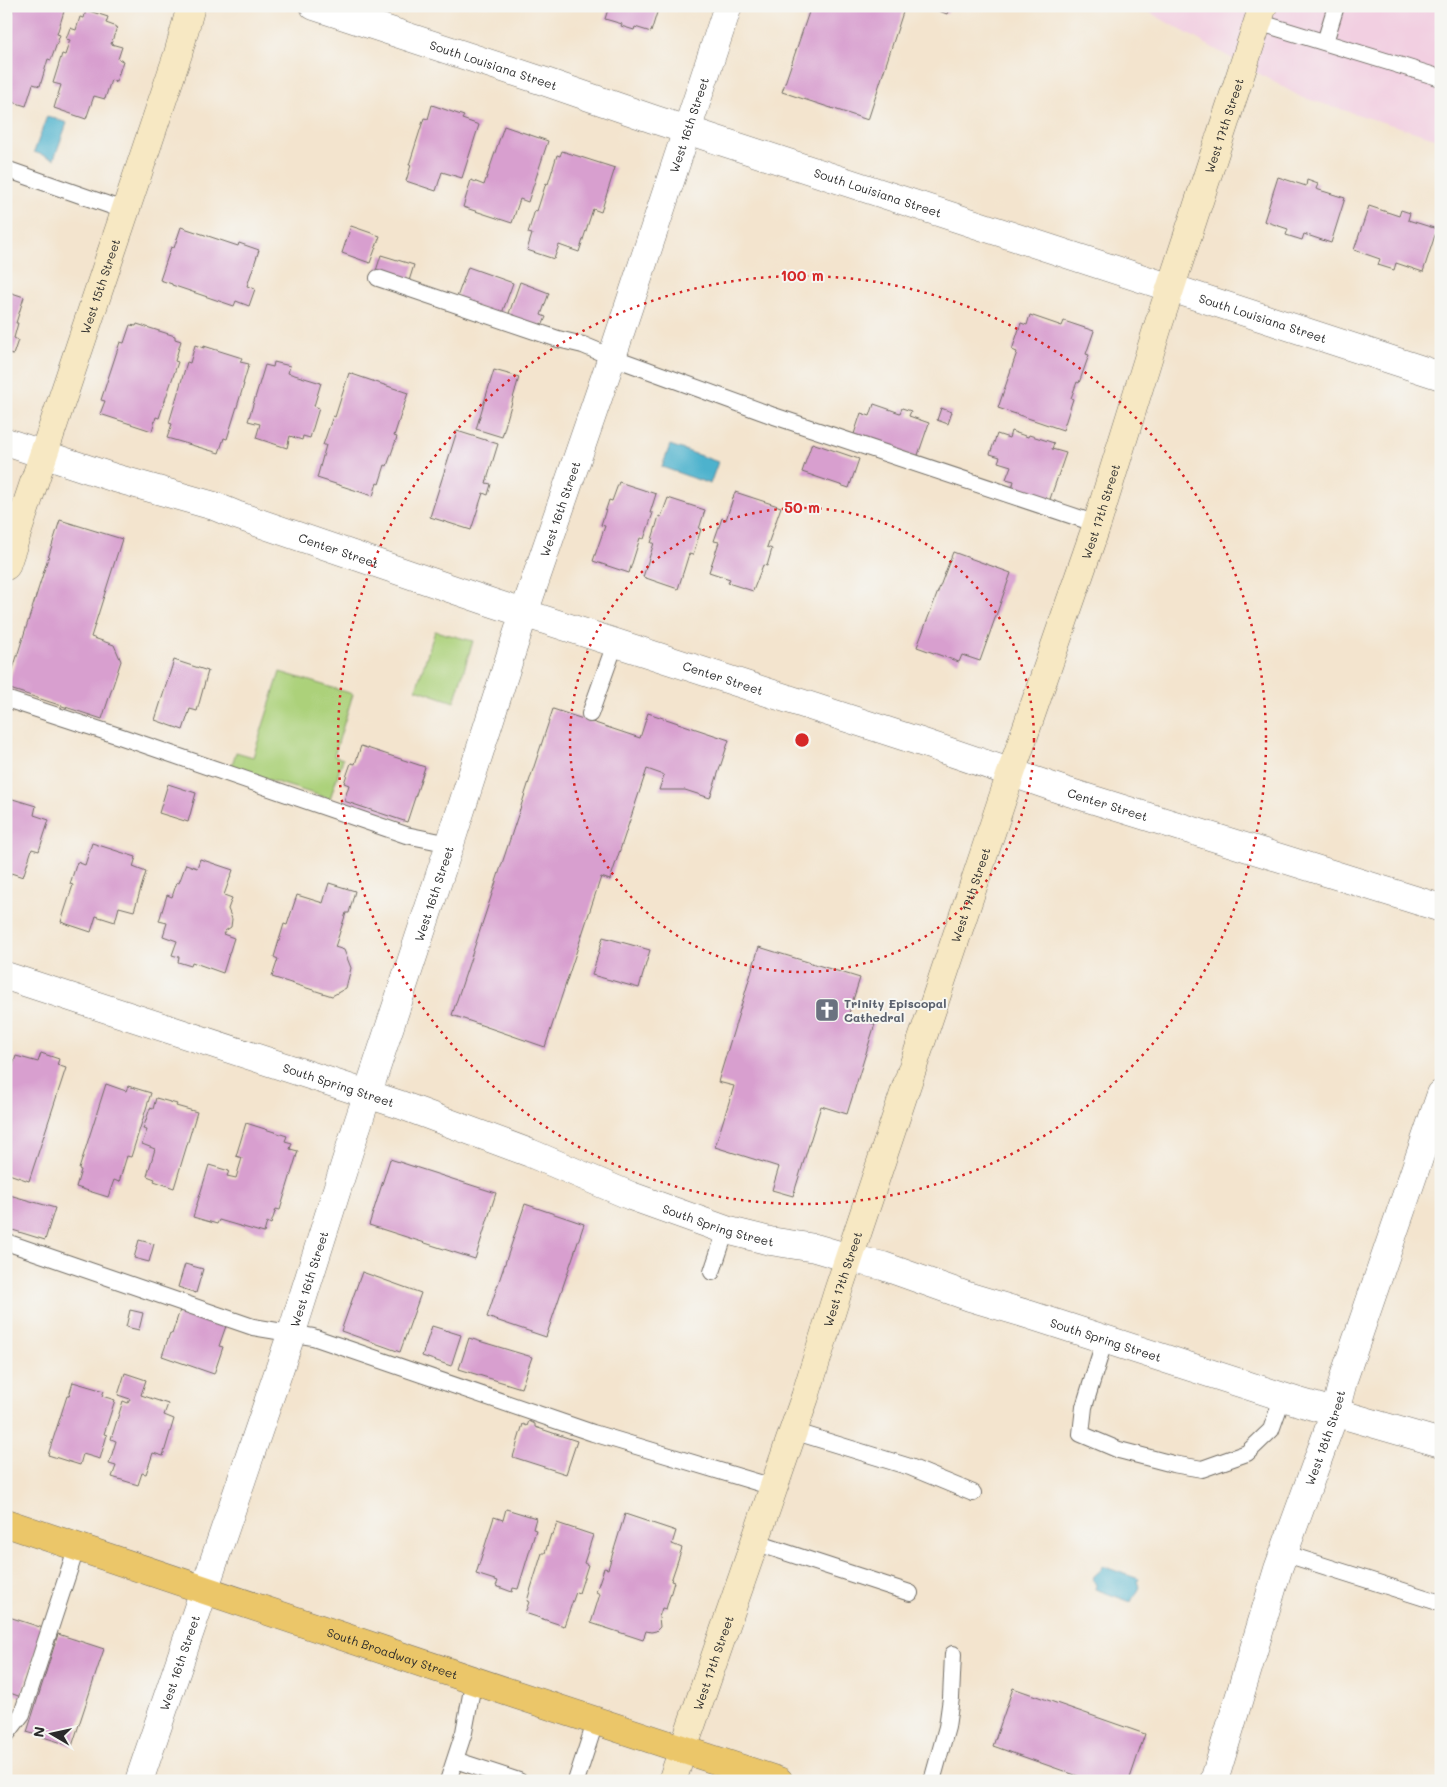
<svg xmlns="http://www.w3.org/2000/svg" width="1447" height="1787" font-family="Mali,sans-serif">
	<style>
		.built { fill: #f2cfe1 }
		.green { fill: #acd17a; stroke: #6c7e52 }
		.water { fill: #4eb2cd; stroke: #3c6e7c }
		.building { fill: #d89fcf }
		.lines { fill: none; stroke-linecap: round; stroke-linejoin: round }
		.lane-casing { stroke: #716c64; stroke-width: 18 }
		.street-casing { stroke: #716c64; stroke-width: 29 }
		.secondary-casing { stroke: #716c64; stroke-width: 29 }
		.primary-casing { stroke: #716c64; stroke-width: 29 }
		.lane { stroke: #fff; stroke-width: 16 }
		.street { stroke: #fff; stroke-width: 28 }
		.secondary { stroke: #f7e8c3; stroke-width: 28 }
		.primary { stroke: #ebc669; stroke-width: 28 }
		.ring { fill: none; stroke: #d62828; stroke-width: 2.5; stroke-dasharray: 2.5 5 }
		.labels { text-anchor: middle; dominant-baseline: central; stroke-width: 4; stroke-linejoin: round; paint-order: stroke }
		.street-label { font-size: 12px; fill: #2b2b2b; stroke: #f6f6f2 }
		.worship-label { font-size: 12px; font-weight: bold; fill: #5b616d; stroke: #f6f6f2; text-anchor: start }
		.centre { fill: #d62828; stroke: #f6f6f2; stroke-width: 2.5 }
		.ring-label { font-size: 15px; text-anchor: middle; font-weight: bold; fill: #d62828; stroke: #f6f6f2; stroke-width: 4; stroke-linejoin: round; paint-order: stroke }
	</style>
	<rect width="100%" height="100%" fill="#f6f6f2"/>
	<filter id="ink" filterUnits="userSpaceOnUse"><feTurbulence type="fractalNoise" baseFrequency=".02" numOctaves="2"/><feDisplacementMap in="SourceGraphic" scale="10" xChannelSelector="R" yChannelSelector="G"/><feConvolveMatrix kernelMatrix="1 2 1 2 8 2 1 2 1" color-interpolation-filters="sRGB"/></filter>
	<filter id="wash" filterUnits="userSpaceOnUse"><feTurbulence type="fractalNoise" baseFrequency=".0096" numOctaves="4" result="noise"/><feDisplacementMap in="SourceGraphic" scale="20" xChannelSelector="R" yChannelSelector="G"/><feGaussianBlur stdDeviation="1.12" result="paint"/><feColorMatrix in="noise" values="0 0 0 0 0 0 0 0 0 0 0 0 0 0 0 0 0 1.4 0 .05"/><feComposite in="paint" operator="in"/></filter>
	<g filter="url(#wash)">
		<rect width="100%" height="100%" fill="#f3e4ce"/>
		<path class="built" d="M1138 6H1441V140L1301 97Z"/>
		<path class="green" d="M435 631 473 641 454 702 416 689Z
			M280 672 353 694 334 756 343 759 330 799 231 768 236 752 253 757Z"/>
		<path class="water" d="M47 116 67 123 54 159 34 152Z
			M670 445 718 462 710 484 662 467Z
			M1102 1566 1139 1579 1137 1582 1140 1587C1138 1593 1133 1596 1131 1602L1095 1589 1096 1585 1093 1580 1094 1576 1101 1570Z"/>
		<g id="blocks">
			<path class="building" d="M14 6H60L65 8 57 34 60 35 51 60 48 59 40 86 33 84 26 106 6 100V30Z
				M609 6H659L651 32 635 27 634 30 621 26 622 24 605 19Z
				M811 6H905L868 120 782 92Z
				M926 6H950L947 14Z
				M86 10 108 17 106 23 117 27 111 44 122 47 118 59 123 61 116 82 111 80 105 99 94 96 86 119 54 108 61 85 53 83 62 54 65 55 70 40 66 39 70 28 76 30 80 17 84 18Z
				M432 105 464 116 462 119 479 125 462 178 442 172 436 191 406 181 411 165H409L424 118 428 119Z
				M504 126 548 141 528 202 520 199 512 223 463 207 471 180 484 185Z
				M562 151 615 168 601 212 593 209 579 252 559 245 554 259 527 250 532 234 528 233 535 210 537 211 546 183 548 184 557 155 560 156Z
				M1278 177 1306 186 1307 180 1318 184 1316 189 1345 198 1331 243 1304 234 1302 240 1286 235 1288 229 1264 221Z
				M1369 206 1399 216 1401 210 1410 213 1408 220 1437 229 1423 272 1396 263 1394 270 1378 265 1380 259 1354 250Z
				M351 226 380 236 370 263 342 253Z
				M181 227 238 246 239 243 259 250 247 286 255 289 249 306 236 301 234 306 172 285V284L160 280 171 247 174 248Z
				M381 255 414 265 408 284 375 274Z
				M468 267 513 283 501 316 456 300Z
				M520 282 549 293 541 315 546 317 543 324 541 323 538 330 507 319Z
				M6 291 24 297 16 323H18L14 338 18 340 13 355 6 353Z
				M1030 315 1062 326 1064 321 1094 331 1086 354 1089 355 1079 383 1077 382 1071 398 1073 399 1063 430 998 408 1017 352 1012 350 1021 323 1027 325Z
				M137 324 175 336V339L181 341 175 361 178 362 159 418 156 417 152 431 100 414 105 401 101 400 120 342 124 343 130 325 136 326Z
				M195 345 204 348V346L242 358 240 362 249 364 243 384H244L227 439 224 438 219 453 167 438 172 424 169 423 187 362 190 363Z
				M274 362 290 366 288 373 321 383 314 406 319 408 310 438 303 436 302 440 290 436 287 448 256 438 260 424 248 421 265 365 273 367Z
				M494 370 519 377 502 437 476 429Z
				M349 373 408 393 394 436 397 437 387 466 385 465 379 484 377 483 373 496 317 478 326 445H323L333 416 335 417Z
				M874 404 900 413 902 408 911 411 909 416 929 423 917 458 853 437 861 413 870 416Z
				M941 408 952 412 948 424 937 420Z
				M457 431 498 444 486 483 491 484 488 495 483 493 471 530 430 517Z
				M1011 431 1028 437 1029 435 1054 443 1052 449 1066 453 1049 502 1012 489 1014 481 1006 479 1011 466 998 462 1000 457 990 454 997 434 1009 438Z
				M812 443 859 459 849 488 802 472Z
				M619 482 656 494 650 513H653L644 539 640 538 629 573 593 561 605 526 601 525 609 500 612 501Z
				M735 492 781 507 767 547 772 549 767 566 763 565 753 591 728 583 730 579 709 572 719 542 714 541 722 518 726 520Z
				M668 498 705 510 699 529H701L693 555 689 554 678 589 643 577 654 543H651L659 516 661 517Z
				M60 520 122 539 91 637 114 645 121 661 102 719 7 688Z
				M953 552 1011 573 980 661 962 655 959 662 917 647Z
				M174 660 208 671 197 711 190 709 183 730 155 720Z
				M553 709 640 738 648 713 729 740 710 798 685 790H659L664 775 647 769 610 880 601 877 545 1047 452 1015Z
				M361 746 425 767 407 822 344 801 349 785 344 783 351 763 355 764Z
				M168 784 196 793 188 822 159 813Z
				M6 797 36 806 34 815 49 820 39 851 32 849 23 877 11 873 7 887Z
				M92 843 136 857 133 867 146 872 134 911 119 907 115 922 96 916 91 932 61 922 73 885 70 884 77 862 85 865Z
				M200 859 233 870 224 895 232 898 228 909 232 919 231 927 225 931 223 934 234 938 223 973 192 962 191 966 178 962 179 957 172 955 177 941 163 936 167 923 159 921 167 895 172 897 177 882 179 883 186 864 197 868Z
				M329 883 355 891 349 913H346L335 947 344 950 351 968 346 988 332 996 272 977 278 959 274 957 284 924 287 925 297 895 323 903Z
				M603 937 650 950 639 988 592 975Z
				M759 947 860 978 848 1016 875 1024 847 1114 821 1106 793 1196 772 1190 779 1167 715 1147 734 1086 718 1082Z
				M41 1053 59 1059 57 1065 66 1068 29 1181 6 1173V1086L16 1056 38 1062Z
				M106 1084 126 1091 128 1086 151 1093 131 1157 127 1156 119 1182 114 1180 108 1197 76 1187 81 1170 79 1169Z
				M156 1098 177 1104 176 1106 197 1112 174 1188 154 1181 155 1179 147 1176 155 1149 142 1144 147 1130 143 1129 150 1108 153 1109Z
				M246 1123 287 1136 285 1141 292 1143 290 1149 298 1151 280 1210 276 1209 271 1224 267 1222 264 1233 219 1220 217 1224 193 1217 209 1165 229 1171 227 1176 236 1178 242 1158 236 1156Z
				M390 1159 496 1193 475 1259 369 1225Z
				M6 1194 55 1208 45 1240 6 1228Z
				M525 1204 584 1224 546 1337 487 1317Z
				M139 1240 154 1244 149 1262 134 1258Z
				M185 1264 203 1269 196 1293 178 1287Z
				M362 1272 421 1293 400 1352 341 1331Z
				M130 1310 143 1313 139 1330 126 1327Z
				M180 1310 226 1326 219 1346 223 1347 214 1374 162 1356 170 1333 172 1334Z
				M432 1326 461 1335 451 1366 422 1356Z
				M469 1338 532 1357 521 1388 459 1369Z
				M125 1373 146 1380 141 1395 168 1404 164 1415 174 1419 163 1456 153 1453 146 1474 142 1473 138 1485 112 1477 116 1466 109 1464 116 1441 111 1439 123 1401 128 1403 130 1399 118 1395Z
				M73 1382 104 1391 102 1396 115 1400 104 1434 107 1435 100 1459 83 1454 80 1465 48 1455 67 1396H69Z
				M529 1421 535 1424V1427L577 1441 566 1474 513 1457 523 1424 527 1426Z
				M506 1509 536 1518 533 1529 536 1530 518 1589 513 1588 512 1592 496 1586 498 1581 476 1574 494 1517 503 1520Z
				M625 1514 676 1531 672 1544 682 1548 671 1581 674 1582 666 1609 662 1608 659 1617 660 1627 656 1631 651 1632 646 1631 643 1640 591 1623 600 1594 596 1592 604 1568 608 1569Z
				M557 1523 593 1535 584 1563 588 1565 579 1593 576 1592 564 1626 525 1613 529 1602 527 1601 542 1553H545L551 1534 553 1535Z
				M6 1616 43 1628 21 1697 10 1693 7 1702Z
				M58 1634 104 1649 72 1746 27 1732Z
				M1013 1688 1145 1734 1129 1781H1092L993 1746Z"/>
		</g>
	</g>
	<g filter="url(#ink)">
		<use href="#blocks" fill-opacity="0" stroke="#716c64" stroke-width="1"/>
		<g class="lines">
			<defs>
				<path id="lane" d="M1258 22 1441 78
					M1325 42 1336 6
					M6 169 126 211
					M378 278 558 339 583 345 612 357 771 415 1097 524
					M6 699 122 737 406 835 450 844
					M590 714 615 644
					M6 1242 253 1327 313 1337 593 1433 773 1487
					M712 1272 726 1230
					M1105 1339 1084 1407 1081 1434 1119 1450 1173 1464 1202 1469 1247 1453 1271 1430 1283 1396
					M793 1431 910 1467 973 1493
					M754 1542 910 1593
					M1283 1553 1441 1603
					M6 1735 22 1714 77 1546
					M455 1760 519 1781
					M448 1781 464 1732 474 1679
					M576 1781 596 1720
					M932 1781 947 1727 951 1698 953 1654"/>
				<g id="street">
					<path id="s1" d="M314 6 543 81 653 119 1441 376"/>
					<path id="s2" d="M6 442 115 478 214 506 236 515 493 603 921 742 1062 790 1441 908"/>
					<path id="s3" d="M6 976 401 1105 530 1153 631 1196 726 1230 770 1241 815 1248 849 1258 883 1266 970 1297 1030 1315 1299 1402 1441 1443"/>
					<path id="s4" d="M139 1781 292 1332 356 1129 450 844 524 613 612 357 728 6"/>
					<path id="s5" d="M1214 1781 1278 1569 1335 1412 1344 1377 1441 1094"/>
				</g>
				<g id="secondary">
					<path id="s6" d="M6 566 178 54 191 6"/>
					<path id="s7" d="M672 1781 805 1397 838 1291 1011 773 1097 524 1159 323 1263 6"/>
				</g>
				<g id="primary">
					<path id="s8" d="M6 1523 517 1695 779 1781"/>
				</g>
			</defs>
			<use href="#lane" class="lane-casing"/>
			<use href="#street" class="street-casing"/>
			<use href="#secondary" class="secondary-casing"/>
			<use href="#primary" class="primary-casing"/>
			<use href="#lane" class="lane"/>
			<use href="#street" class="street"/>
			<use href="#secondary" class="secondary"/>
			<use href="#primary" class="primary"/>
		</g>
	</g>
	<g class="ring">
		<circle cx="802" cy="740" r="232"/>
		<circle cx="802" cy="740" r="464"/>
	</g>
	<defs>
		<symbol id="church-square" viewBox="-11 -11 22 22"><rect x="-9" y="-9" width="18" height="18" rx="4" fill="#6b7280" stroke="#f6f6f2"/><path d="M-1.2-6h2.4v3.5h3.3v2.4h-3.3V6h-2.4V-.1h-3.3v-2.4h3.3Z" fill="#fff"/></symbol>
	</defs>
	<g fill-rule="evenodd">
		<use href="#church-square" x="813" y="996" width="28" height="28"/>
	</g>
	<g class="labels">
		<g class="street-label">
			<text stroke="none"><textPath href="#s1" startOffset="189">South Louisiana Street</textPath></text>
			<text stroke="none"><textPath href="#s4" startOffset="1745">West 16th Street</textPath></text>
			<text stroke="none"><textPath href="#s7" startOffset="1745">West 17th Street</textPath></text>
			<text stroke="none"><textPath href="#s1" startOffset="594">South Louisiana Street</textPath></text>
			<text stroke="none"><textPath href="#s6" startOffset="295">West 15th Street</textPath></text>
			<text stroke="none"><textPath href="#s1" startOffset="999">South Louisiana Street</textPath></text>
			<text stroke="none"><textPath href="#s4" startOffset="1340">West 16th Street</textPath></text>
			<text stroke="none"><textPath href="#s7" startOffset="1340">West 17th Street</textPath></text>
			<text stroke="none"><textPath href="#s2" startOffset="350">Center Street</textPath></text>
			<text stroke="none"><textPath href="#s2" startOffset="755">Center Street</textPath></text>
			<text stroke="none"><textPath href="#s2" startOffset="1160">Center Street</textPath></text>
			<text stroke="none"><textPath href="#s4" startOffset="935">West 16th Street</textPath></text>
			<text stroke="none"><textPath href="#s7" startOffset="935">West 17th Street</textPath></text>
			<text stroke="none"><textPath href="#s3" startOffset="350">South Spring Street</textPath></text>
			<text stroke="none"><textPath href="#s3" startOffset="755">South Spring Street</textPath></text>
			<text stroke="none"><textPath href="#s4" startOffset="530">West 16th Street</textPath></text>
			<text stroke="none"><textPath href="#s7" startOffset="530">West 17th Street</textPath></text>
			<text stroke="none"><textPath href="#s3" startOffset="1160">South Spring Street</textPath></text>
			<text stroke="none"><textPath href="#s5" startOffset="361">West 18th Street</textPath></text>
			<text stroke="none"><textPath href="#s8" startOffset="408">South Broadway Street</textPath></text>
			<text stroke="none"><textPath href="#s4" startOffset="125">West 16th Street</textPath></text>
			<text stroke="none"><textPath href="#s7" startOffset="125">West 17th Street</textPath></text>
		</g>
		<g class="worship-label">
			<text x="844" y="1003">Trinity Episcopal<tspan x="844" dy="14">Cathedral</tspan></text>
		</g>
	</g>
	<circle cx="802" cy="740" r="8" class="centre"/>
	<g class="ring-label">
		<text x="802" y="281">100 m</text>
		<text x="802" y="513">50 m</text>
	</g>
	<rect width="1447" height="1787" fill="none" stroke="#f6f6f2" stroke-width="25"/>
	<g transform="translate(52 1734) rotate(279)" stroke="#f6f6f2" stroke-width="4" paint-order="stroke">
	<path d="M0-4L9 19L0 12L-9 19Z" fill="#2b2b2b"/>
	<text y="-8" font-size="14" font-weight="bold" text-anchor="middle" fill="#2b2b2b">N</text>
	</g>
</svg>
